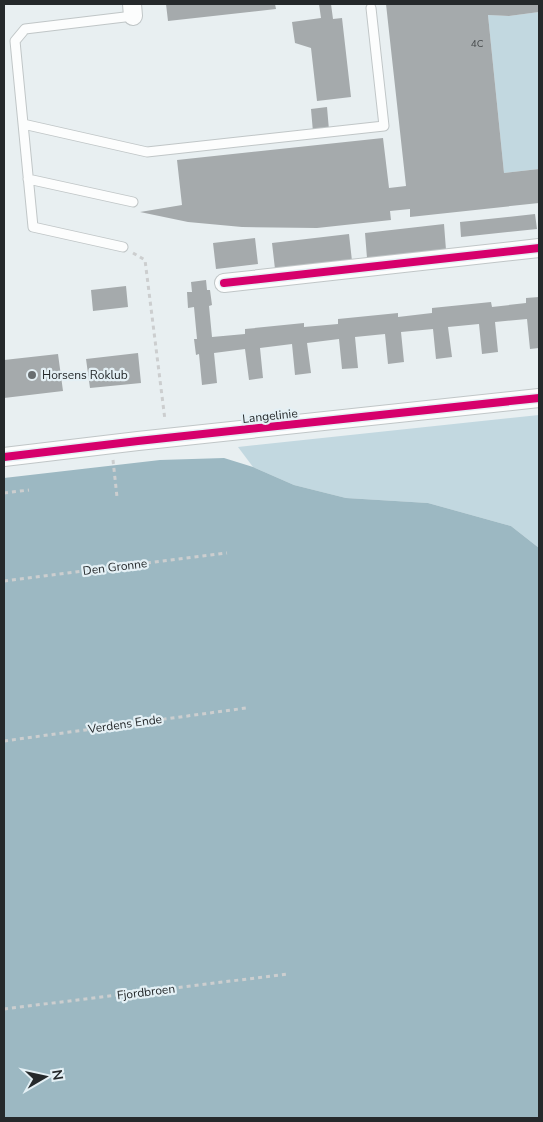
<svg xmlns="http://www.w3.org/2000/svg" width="543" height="1122" font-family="'Nunito Sans',sans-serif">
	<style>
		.green { fill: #c2d8e0 }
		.water { fill: #9cb8c2 }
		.building { fill: #a5aaac }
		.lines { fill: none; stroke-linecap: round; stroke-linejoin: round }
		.lane-casing { stroke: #c0c6c7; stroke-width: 11 }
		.street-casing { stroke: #c0c6c7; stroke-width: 20 }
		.path { stroke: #cccecf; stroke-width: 3; stroke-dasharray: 4 4; stroke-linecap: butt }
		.lane { stroke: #fcfdfd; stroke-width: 9 }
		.street { stroke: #fcfdfd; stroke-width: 18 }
		.cycleway-casing { stroke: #e4f0f5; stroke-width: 11 }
		.cycleway { stroke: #d6006c; stroke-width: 8 }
		.poi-dot { fill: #696e70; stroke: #e4f0f5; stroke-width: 2 }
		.labels { text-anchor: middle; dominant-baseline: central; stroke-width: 4.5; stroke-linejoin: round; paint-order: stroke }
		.number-label { font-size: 10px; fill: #45494b }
		.poi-label { font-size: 12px; fill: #25292b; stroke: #e4f0f5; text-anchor: start }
		.street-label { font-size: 12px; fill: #25292b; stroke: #e4f0f5 }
	</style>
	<rect width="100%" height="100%" fill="#e8eff1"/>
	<path class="green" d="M539 12V169L504 173 488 15 509 16Z
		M539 415V548L511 526 428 503 346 498 294 485 253 467 238 447Z"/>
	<path class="water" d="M224 458 253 467 294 485 346 498 428 503 511 526 539 548V1118H4V478L160 460Z"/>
	<path class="building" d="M166 4H275L276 9 168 21Z
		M319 4H331L333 19 342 18 351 97 317 101 311 48 295 43 292 22 321 18Z
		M386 4H539V12L509 16 488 15 504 173 539 169V203L410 217V209L390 211 391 220 317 228 242 227 188 222 140 212 182 205 177 160 383 138 389 188 406 186Z
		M327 107 329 130 313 132 311 109Z
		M535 214 537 229 461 237 460 222Z
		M444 224 446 250 367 258 365 233Z
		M349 234 352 261 275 269 272 243Z
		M255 238 258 264 216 269 213 243Z
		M206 280 207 290H210L212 305 209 306 212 337 245 334V329L304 323V327L338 324V319L398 313V317L432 313V308L491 302 492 307 526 303V298L539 297V348L530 349 527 319 495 322 498 352 482 354 479 324 448 327 452 357 436 359 433 329 401 332 404 362 388 364 385 334 355 337 358 368 342 369 339 339 307 343 311 373 295 375 292 344 260 348 263 378 249 380 245 349 214 353 217 383 202 385 199 354 196 355 194 339H197L194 307 188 308 187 292H192L191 282Z
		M126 286 128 307 93 311 91 290Z
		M138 353 141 383 90 388 86 359Z
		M58 354 63 391 4 398V360Z"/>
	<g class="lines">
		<defs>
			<path id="lane" d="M23 124 147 152 384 126 371 8
				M28 179 133 202
				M123 247 33 227 15 41 25 29 133 16"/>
			<path id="street" d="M132 4 133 16
				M224 283 539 248
				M4 457 138 441 539 398"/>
		</defs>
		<use href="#lane" class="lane-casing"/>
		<use href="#street" class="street-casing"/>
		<path class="path" d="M133 253 145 260 165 420
			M113 460 117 497
			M4 493 29 490
			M4 581 227 553
			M4 741 246 708
			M4 1009 288 974"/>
		<use href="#lane" class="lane"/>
		<use href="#street" class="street"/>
		<defs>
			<path id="cycleway" d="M224 283 539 248
				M4 457 138 441 539 398"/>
		</defs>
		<use href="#cycleway" class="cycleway-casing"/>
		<use href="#cycleway" class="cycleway"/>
	</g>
	<circle class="poi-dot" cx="32" cy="375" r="5"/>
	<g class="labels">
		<g class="number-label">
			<text x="477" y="44">4C</text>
		</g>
		<g class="poi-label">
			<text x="42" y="375">Horsens Roklub</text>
		</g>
		<g class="street-label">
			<text transform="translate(270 416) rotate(-6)">Langelinie</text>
			<text transform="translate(115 567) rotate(-7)">Den Gronne</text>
			<text transform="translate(125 724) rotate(-8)">Verdens Ende</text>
			<text transform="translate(146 992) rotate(-7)">Fjordbroen</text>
		</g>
	</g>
	<rect width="543" height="1122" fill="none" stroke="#25292b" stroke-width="10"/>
	<g transform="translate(45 1077) rotate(81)" stroke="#e4f0f5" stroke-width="4" paint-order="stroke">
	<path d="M0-4L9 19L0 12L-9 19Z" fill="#25292b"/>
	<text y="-8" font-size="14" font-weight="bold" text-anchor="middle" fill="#25292b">N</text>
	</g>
</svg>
